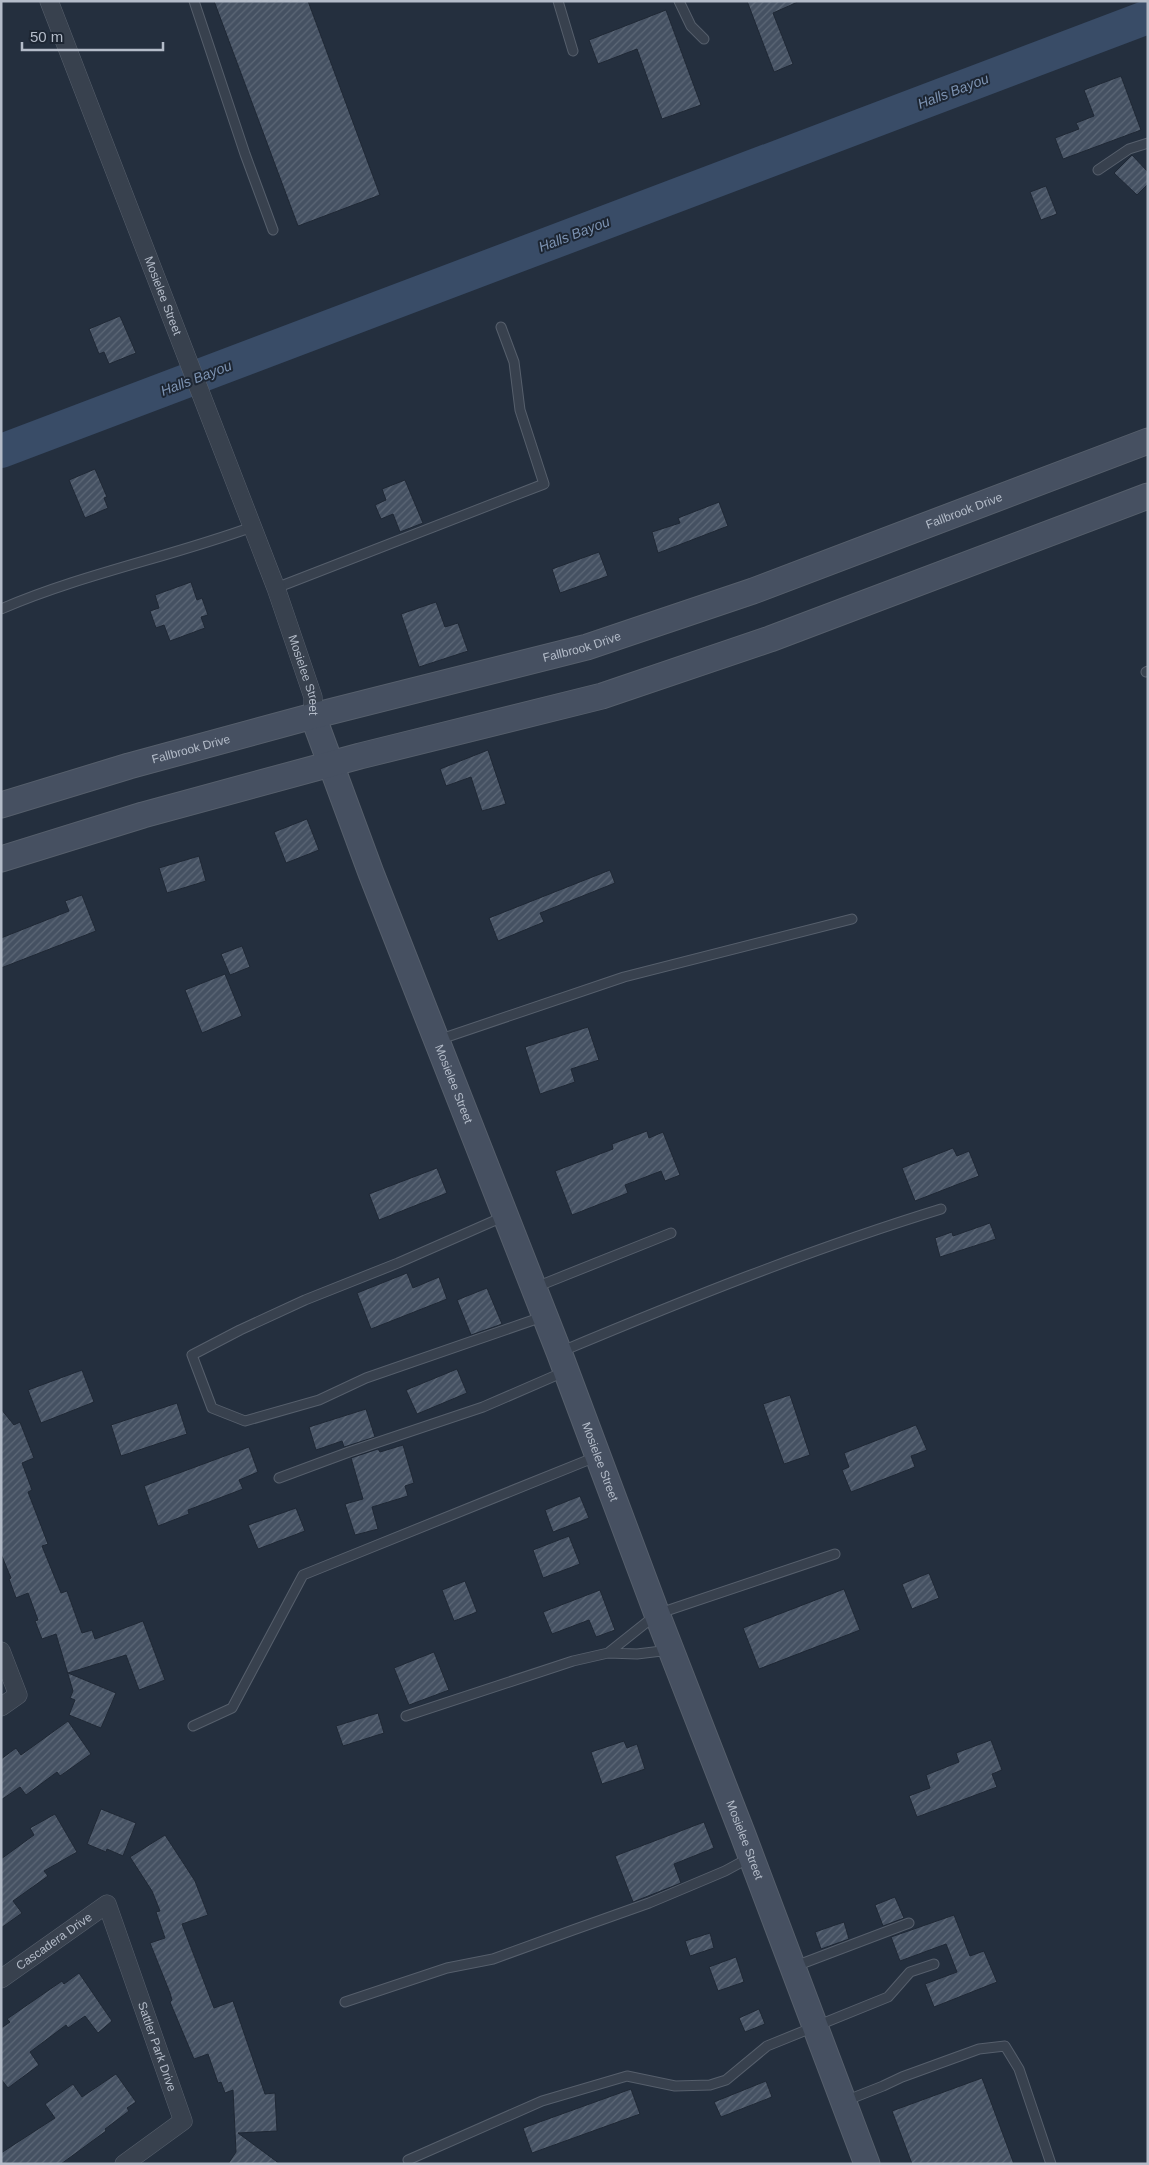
<svg xmlns="http://www.w3.org/2000/svg" width="1149" height="2165" font-family="Arial,sans-serif">
	<style>
		.lines { fill: none; stroke-linecap: round; stroke-linejoin: round }
		.river { stroke: #394c67; stroke-width: 34 }
		.building { fill: url(#building-hatch); stroke: #1f2835 }
		.lane-casing { stroke: #565f6c; stroke-width: 11 }
		.street-casing { stroke: #565f6c; stroke-width: 19 }
		.secondary-casing { stroke: #565f6c; stroke-width: 27 }
		.lane { stroke: #38414e; stroke-width: 9 }
		.street { stroke: #38414e; stroke-width: 18 }
		.secondary { stroke: #465061; stroke-width: 25 }
		.labels { text-anchor: middle; dominant-baseline: central; stroke-width: 4; stroke-linejoin: round; paint-order: stroke }
		.street-label { font-size: 12px; fill: #b4bcc9; stroke: #1d2633 }
		.water-label { font-size: 14px; font-style: italic; fill: #7c92b1; stroke: #1d2633 }
	</style>
	<defs>
		<pattern id="building-hatch" width="6" height="6" patternUnits="userSpaceOnUse" patternTransform="scale(1.25)"><rect width="6" height="6" fill="#455162"/><path d="M-1 1l2-2M0 6l6-6M5 7l2-2" fill="none" stroke="#5d6877"/></pattern>
	</defs>
	<rect width="100%" height="100%" fill="#242f3e"/>
	<g class="lines">
		<path class="river" d="M1 451 1148 17"/>
	</g>
	<path class="building" d="M214 1H308L380 195 298 226Z
		M747 1H800L773 13 793 64 774 72Z
		M666 10 701 105 662 119 637 49 598 64 589 40Z
		M1121 76 1141 130 1063 159 1055 138 1079 129 1076 123 1094 116 1084 90Z
		M1132 155 1148 172V184L1137 195 1114 173Z
		M1046 186 1057 214 1041 220 1030 192Z
		M120 316 136 353 109 364 104 352 99 354 89 329Z
		M95 469 107 497 104 498 108 508 85 518 69 480Z
		M405 480 423 523 400 532 393 514 381 519 375 505 386 500 382 489Z
		M719 502 728 526 658 553 652 532 680 523 678 518Z
		M599 552 608 576 560 593 552 569Z
		M191 582 197 600 202 598 208 615 201 617 205 628 170 641 164 625 156 628 150 611 159 608 155 595Z
		M436 602 445 627 458 623 468 651 419 667 401 614Z
		M488 750 506 804 482 811 471 777 446 786 440 769Z
		M307 819 319 850 286 863 274 832Z
		M199 856 206 881 167 893 159 868Z
		M610 870 615 883 540 913 544 922 498 941 489 918Z
		M82 895 96 931 1 968V938L69 911 65 901Z
		M242 946 250 967 230 975 221 954Z
		M225 974 242 1016 202 1033 185 990Z
		M588 1027 599 1060 571 1069 575 1082 540 1094 525 1047Z
		M647 1131 649 1138 663 1132 680 1175 665 1181 661 1171 625 1185 628 1193 572 1215 555 1171 613 1149 612 1144Z
		M953 1148 957 1156 969 1151 979 1176 915 1201 902 1168Z
		M437 1168 447 1193 379 1220 369 1194Z
		M990 1223 996 1239 940 1257 935 1238 952 1232 953 1236Z
		M407 1273 413 1288 439 1277 447 1299 371 1329 357 1293Z
		M487 1288 502 1324 471 1335 457 1300Z
		M457 1369 467 1393 417 1414 406 1390Z
		M82 1370 94 1402 41 1423 28 1390Z
		M790 1395 810 1455 784 1464 763 1404Z
		M177 1403 187 1434 121 1456 111 1425Z
		M1 1409 14 1425 20 1422 34 1458 22 1463 32 1490 28 1492 48 1544 42 1546 61 1593 67 1591 82 1633 92 1630 95 1639 143 1621 165 1680 139 1690 126 1655 68 1673 116 1693 101 1728 69 1715 75 1700 70 1698 73 1691 56 1634 42 1639 35 1621 38 1620 28 1593 16 1598 9 1579 11 1578 1 1554Z
		M366 1409 375 1437 344 1447 342 1441 316 1450 309 1427Z
		M916 1425 927 1450 911 1456 915 1467 851 1492 842 1470 849 1467 844 1453Z
		M403 1445 414 1483 405 1486 408 1496 372 1507 378 1529 355 1535 345 1504 363 1499 351 1458 378 1449 380 1452Z
		M249 1447 258 1472 239 1480 243 1489 188 1510 189 1514 158 1526 144 1486Z
		M580 1496 589 1518 553 1532 545 1510Z
		M296 1508 305 1531 258 1549 248 1525Z
		M569 1536 580 1564 543 1578 533 1550Z
		M929 1573 939 1598 912 1609 902 1584Z
		M465 1581 477 1612 454 1621 442 1590Z
		M844 1589 860 1630 759 1669 743 1628Z
		M600 1590 615 1630 596 1637 589 1620 552 1634 543 1612Z
		M434 1652 449 1690 409 1705 394 1668Z
		M378 1713 384 1733 343 1746 336 1726Z
		M68 1721 91 1754 60 1776 57 1772 26 1795 20 1787 1 1800V1759L16 1748 21 1755Z
		M991 1740 1002 1770 992 1774 997 1787 917 1817 909 1796 930 1788 926 1775 959 1762 956 1753Z
		M624 1741 627 1748 637 1744 645 1769 602 1784 591 1752Z
		M101 1809 136 1823 123 1856 107 1849 106 1852 87 1844Z
		M55 1814 77 1852 44 1871 48 1876 13 1901 22 1913 1 1928V1859L34 1835 30 1828Z
		M704 1822 714 1848 674 1864 681 1883 633 1902 615 1856Z
		M165 1835 195 1881 208 1915 182 1924 214 2008 233 2001 265 2094 275 2093 277 2131 238 2133 280 2164H228L236 2152 233 2090 225 2093 221 2082 218 2083 208 2054 194 2059 170 2002 172 2000 170 1993 150 1943 165 1938 156 1912 160 1911 152 1891 130 1857Z
		M895 1897 904 1918 883 1926 875 1905Z
		M954 1915 970 1956 984 1951 997 1982 934 2007 925 1984 957 1972 946 1944 900 1961 891 1937Z
		M844 1922 849 1939 821 1949 815 1932Z
		M710 1933 714 1948 690 1956 685 1941Z
		M736 1957 744 1982 718 1991 709 1967Z
		M79 1973 112 2021 98 2033 85 2016 68 2028 66 2025 30 2052 39 2065 8 2088 1 2079V2028L10 2022 7 2019 62 1981 64 1984Z
		M759 2009 765 2024 745 2032 739 2018Z
		M116 2074 136 2102 127 2108 129 2111 105 2129 106 2131 61 2164H1V2153L55 2118 45 2104 73 2084 82 2097Z
		M982 2078 1014 2164H912L892 2111Z
		M766 2081 772 2097 721 2117 714 2102Z
		M631 2089 640 2114 532 2153 523 2128Z"/>
	<g class="lines">
		<defs>
			<path id="lane" d="M194 1 245 154 273 230
				M558 1 573 51
				M679 1 691 26 704 39
				M1098 170 1129 149 1148 143
				M276 588 544 484 520 410 514 362 501 327
				M1 609C82 574 170 557 252 527
				M1146 672 1148 671
				M438 1040 624 977 852 919
				M505 1216 398 1263 305 1300 240 1330 192 1355 212 1408 245 1421 319 1400 366 1378 545 1316
				M536 1287 671 1233
				M560 1352C684 1300 811 1249 941 1209
				M279 1478 349 1452 483 1407 566 1371
				M670 1650 637 1654 608 1653 657 1614 835 1554
				M406 1716 573 1661 608 1653
				M193 1726 232 1708 303 1575 598 1456
				M793 1967 909 1923
				M345 2002 447 1968 493 1959 573 1930 649 1903 725 1871 749 1858
				M845 2101 883 2086 902 2077 979 2049 1005 2046 1019 2069 1051 2164
				M408 2160 542 2101 627 2076 675 2086 710 2085 726 2080 767 2046 888 1997 910 1972 934 1964"/>
			<g id="street">
				<path id="s1" d="M49 1 276 588 313 697V716"/>
				<path d="M1 1651 18 1695 1 1707"/>
				<path id="s2" d="M1 1979 107 1904 183 2121 124 2164"/>
			</g>
			<g id="secondary">
				<path id="s3" d="M313 716 371 873 559 1352 657 1614 743 1835 867 2164"/>
				<path id="s4" d="M1 805 129 766 313 716 587 647 753 591 1148 441"/>
				<path d="M1 859 143 815 360 756 602 696 770 639 1148 496"/>
			</g>
		</defs>
		<use href="#lane" class="lane-casing"/>
		<use href="#street" class="street-casing"/>
		<use href="#secondary" class="secondary-casing"/>
		<use href="#lane" class="lane"/>
		<use href="#street" class="street"/>
		<use href="#secondary" class="secondary"/>
	</g>
	<g class="labels">
		<g class="street-label">
			<text stroke="none"><textPath href="#s1" startOffset="316">Mosielee Street</textPath></text>
			<text stroke="none"><textPath href="#s4" startOffset="1008">Fallbrook Drive</textPath></text>
			<text stroke="none"><textPath href="#s4" startOffset="602">Fallbrook Drive</textPath></text>
			<text stroke="none"><textPath href="#s1" startOffset="721">Mosielee Street</textPath></text>
			<text stroke="none"><textPath href="#s4" startOffset="198">Fallbrook Drive</textPath></text>
			<text stroke="none"><textPath href="#s3" startOffset="394">Mosielee Street</textPath></text>
			<text stroke="none"><textPath href="#s3" startOffset="799">Mosielee Street</textPath></text>
			<text stroke="none"><textPath href="#s3" startOffset="1204">Mosielee Street</textPath></text>
			<text stroke="none"><textPath href="#s2" startOffset="65">Cascadera Drive</textPath></text>
			<text stroke="none"><textPath href="#s2" startOffset="281">Sattler Park Drive</textPath></text>
		</g>
		<g class="water-label">
			<text transform="translate(953 91) rotate(-21)">Halls Bayou</text>
			<text transform="translate(574 234) rotate(-21)">Halls Bayou</text>
			<text transform="translate(196 378) rotate(-21)">Halls Bayou</text>
		</g>
	</g>
	<rect width="1149" height="2165" fill="none" stroke="#b4bcc9" stroke-width="5"/>
	<path d="M22 42v8h141v-8" fill="none" stroke="#b4bcc9" stroke-width="2.5"/>
	<text x="30" y="42" font-size="15" fill="#b4bcc9" stroke="#1d2633" stroke-width="4" paint-order="stroke">50 m</text>
</svg>
